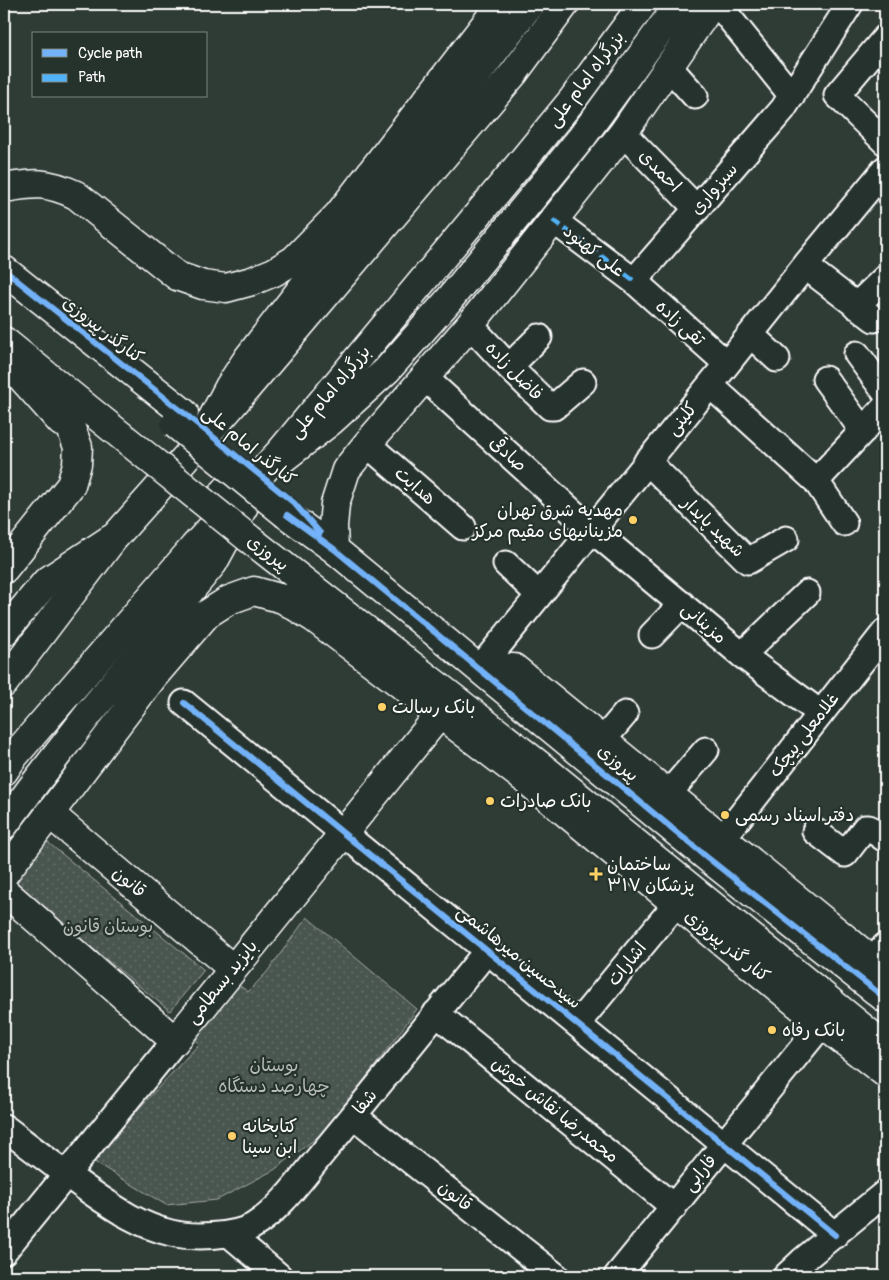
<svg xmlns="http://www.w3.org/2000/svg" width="889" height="1280" font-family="Pangolin,'Playpen Sans Arabic',sans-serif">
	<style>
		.green { fill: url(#green-dots); stroke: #a4aaa7 }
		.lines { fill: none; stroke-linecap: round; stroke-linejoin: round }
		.minor-casing { stroke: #fff; stroke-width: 29 }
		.major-casing { stroke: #fff; stroke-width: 31 }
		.highway-casing { stroke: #fff; stroke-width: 31 }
		.minor { stroke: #26332d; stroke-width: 25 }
		.major { stroke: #26332d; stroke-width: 28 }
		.highway { stroke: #26332d; stroke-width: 28 }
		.major-bridge-casing { stroke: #fff; stroke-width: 31; stroke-linecap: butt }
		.major-bridge { stroke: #26332d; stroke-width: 28 }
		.quiet { stroke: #52b3f8; stroke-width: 5; stroke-dasharray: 10 5; stroke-linecap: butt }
		.cycleway-casing { stroke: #26332d; stroke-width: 9 }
		.cycleway { stroke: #73b2f8; stroke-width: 6 }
		.poi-dot { fill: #ffd166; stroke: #26332d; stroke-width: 2 }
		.labels { text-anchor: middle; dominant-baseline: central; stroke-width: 4.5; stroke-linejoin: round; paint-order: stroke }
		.street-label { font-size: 18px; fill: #fff; stroke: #26332d }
		.poi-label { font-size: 18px; fill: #fff; stroke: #26332d; text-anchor: start }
		.park-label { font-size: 18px; fill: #b7bbb9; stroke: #26332d }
	</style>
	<defs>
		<pattern id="green-dots" width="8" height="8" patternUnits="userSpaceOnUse" patternTransform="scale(1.25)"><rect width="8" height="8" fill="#4a544f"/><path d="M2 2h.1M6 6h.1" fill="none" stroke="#656e69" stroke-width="1.8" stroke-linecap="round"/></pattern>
	</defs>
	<rect width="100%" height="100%" fill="#2f3b35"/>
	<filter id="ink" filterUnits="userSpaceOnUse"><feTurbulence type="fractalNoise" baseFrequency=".02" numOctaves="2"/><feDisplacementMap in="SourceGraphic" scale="10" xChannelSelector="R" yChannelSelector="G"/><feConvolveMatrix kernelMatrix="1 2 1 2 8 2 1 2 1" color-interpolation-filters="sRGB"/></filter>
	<g filter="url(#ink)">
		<path class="green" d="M46 841 204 970 170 1011 12 883Z
			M307 917 417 1009 327 1130 274 1170 217 1200 166 1205 91 1160 199 1044 195 1038 239 985 248 992 267 972Z"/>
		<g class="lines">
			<defs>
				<path id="minor" d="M718 4 792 96
					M885 38 837 95 885 142
					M668 66 695 96
					M623 133 697 209
					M553 220 634 281 727 364
					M805 266 874 319
					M634 281 783 109 850 4
					M856 306 885 278
					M470 325 509 367 550 407H554L583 382
					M751 335 777 359
					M857 354 885 392
					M509 367 539 337
					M425 378 591 529 742 655 820 713
					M825 379 863 431
					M710 385 816 481 844 523
					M367 444 463 527
					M647 461 748 561 786 539
					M816 481 885 407
					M506 564 539 595
					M652 635 682 604
					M742 655 807 593
					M480 668 727 364 808 262 885 169
					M184 703 835 1235
					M603 740 625 714
					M668 794 706 750
					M815 831 845 854 865 828H869L885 839
					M723 838 885 632
					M873 962 885 946
					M436 1013 674 1207
					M577 1024 676 904
					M354 1116 556 1276
					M4 1127C33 1149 61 1171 91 1192 117 1210 141 1226 171 1233 192 1238 234 1237 253 1226 281 1209 304 1175 325 1150 380 1084 433 1017 487 951
					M229 1234 279 1276
					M4 1251 175 1041
					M617 1276 822 1024
					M786 1276 802 1261 885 1193"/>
				<path id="major" d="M4 188C35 183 46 181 76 195L177 276 203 285 226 288 252 281 274 272 294 260 339 214 501 4
					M4 270 184 413
					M4 341 155 463
					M5 362 12 367 61 422
					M211 421 229 387 248 358 306 283 452 107 530 4
					M281 460 331 421 387 370 448 301 582 137 679 4
					M215 511C220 493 228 482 248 483
					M287 515 334 549 708 858 885 998
					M247 537 547 771 885 1046
					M334 549 333 526 335 504 346 470 367 444 470 325 623 133 712 4
					M4 569 71 485 77 464 78 447 63 407 51 380
					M4 632 46 582 111 539
					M480 668H514L885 971
					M49 813 233 969
					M4 825 36 782 91 711 213 563 244 506
					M4 874 153 677 207 614 229 600 254 591 283 599 314 618 525 779 822 1024 885 1073
					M4 891 175 1041 440 714"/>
				<path id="highway" d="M4 683 113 539 228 410 514 73 565 4
					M4 771 14 756 194 547 281 451 524 159 573 99 643 4"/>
			</defs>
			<use href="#minor" class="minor-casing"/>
			<use href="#major" class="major-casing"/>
			<use href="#highway" class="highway-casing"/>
			<use href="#minor" class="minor"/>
			<use href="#major" class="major"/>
			<use href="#highway" class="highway"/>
			<defs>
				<path id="major-bridge" d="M175 424 287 515
					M155 463 247 537"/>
			</defs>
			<use href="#major-bridge" class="major-bridge-casing"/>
			<use href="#major-bridge" class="major-bridge"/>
			<path class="quiet" d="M553 220 634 281"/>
			<defs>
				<path id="cycleway" d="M4 270 184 413 294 503 320 533
					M287 515 334 549 708 858 885 998
					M184 703 835 1235"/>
			</defs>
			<use href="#cycleway" class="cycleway-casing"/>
			<use href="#cycleway" class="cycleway"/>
		</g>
	</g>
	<g class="poi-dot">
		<circle cx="633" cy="520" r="5"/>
		<circle cx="382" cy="707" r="5"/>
		<circle cx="490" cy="801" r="5"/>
		<circle cx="725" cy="815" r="5"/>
		<path d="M593.5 866.5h5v5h5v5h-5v5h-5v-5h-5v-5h5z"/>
		<circle cx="772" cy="1030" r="5"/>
		<circle cx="232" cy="1136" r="5"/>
	</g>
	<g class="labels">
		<g class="street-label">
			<text transform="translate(586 79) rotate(-53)">بزرگراه امام علی</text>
			<text transform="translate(660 171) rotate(46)">احمدی</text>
			<text transform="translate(714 189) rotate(-49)">سبزواری</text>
			<text transform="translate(594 251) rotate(38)">علی کهنود</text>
			<text transform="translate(680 323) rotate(42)">تقی زاده</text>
			<text transform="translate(103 330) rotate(38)">کنارگذر پیروزی</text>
			<text transform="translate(514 371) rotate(46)">فاضل زاده</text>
			<text transform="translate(330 392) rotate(-50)">بزرگراه امام علی</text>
			<text transform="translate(682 419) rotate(-50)">کلینی</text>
			<text transform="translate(249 446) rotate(39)">کنارگذر امام علی</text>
			<text transform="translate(508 454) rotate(42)">صادقی</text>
			<text transform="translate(415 486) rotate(41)">هدایت</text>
			<text transform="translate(713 527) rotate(44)">شهید پایدار</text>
			<text transform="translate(268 553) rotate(38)">پیروزی</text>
			<text transform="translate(704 623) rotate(41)">مزینانی</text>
			<text transform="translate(804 735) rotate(-52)">غلامعلی پیچک</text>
			<text transform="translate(618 763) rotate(40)">پیروزی</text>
			<text transform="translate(129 882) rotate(40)">قانون</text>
			<text transform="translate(727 946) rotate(39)">کنار گذر پیروزی</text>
			<text transform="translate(519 957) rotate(39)">سیدحسین میرهاشمی</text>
			<text transform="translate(627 964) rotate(-51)">اشارات</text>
			<text transform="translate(222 982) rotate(-51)">بایزید بسطامی</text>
			<text transform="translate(365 1102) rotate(-51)">شفا</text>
			<text transform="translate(555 1110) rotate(39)">محمدرضا نقاش خوش</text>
			<text transform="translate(700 1173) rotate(-51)">فارابی</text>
			<text transform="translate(455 1196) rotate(38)">قانون</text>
		</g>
		<g class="poi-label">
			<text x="623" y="510" text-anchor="end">مهدیه شرق تهران<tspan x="623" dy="21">مزینانیهای مقیم مرکز</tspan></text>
			<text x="392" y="707">بانک رسالت</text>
			<text x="500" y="801">بانک صادرات</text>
			<text x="735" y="815">دفتر اسناد رسمی</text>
			<text x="607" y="864">ساختمان<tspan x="607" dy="21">پزشکان ۳۱۷</tspan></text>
			<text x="782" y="1030">بانک رفاه</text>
			<text x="242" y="1126">کتابخانه<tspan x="242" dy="21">ابن سینا</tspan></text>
		</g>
		<g class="park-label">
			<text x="108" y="926">بوستان قانون</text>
			<text x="274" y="1065">بوستان<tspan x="274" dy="21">چهارصد دستگاه</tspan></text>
		</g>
	</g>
	<rect width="889" height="1280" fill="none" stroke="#26332d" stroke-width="20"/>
	<rect x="10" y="10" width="869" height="1260" fill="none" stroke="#fff" stroke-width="2" filter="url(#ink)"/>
	<rect x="32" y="32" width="175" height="65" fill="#26332d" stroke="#7d8581"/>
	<rect x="42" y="49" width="25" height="8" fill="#73b2f8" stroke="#7d8581"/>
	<text x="78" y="58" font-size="15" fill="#ffffff">Cycle path</text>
	<rect x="42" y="74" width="25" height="8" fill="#52b3f8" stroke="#7d8581"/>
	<text x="78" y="82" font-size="15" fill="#ffffff">Path</text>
</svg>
